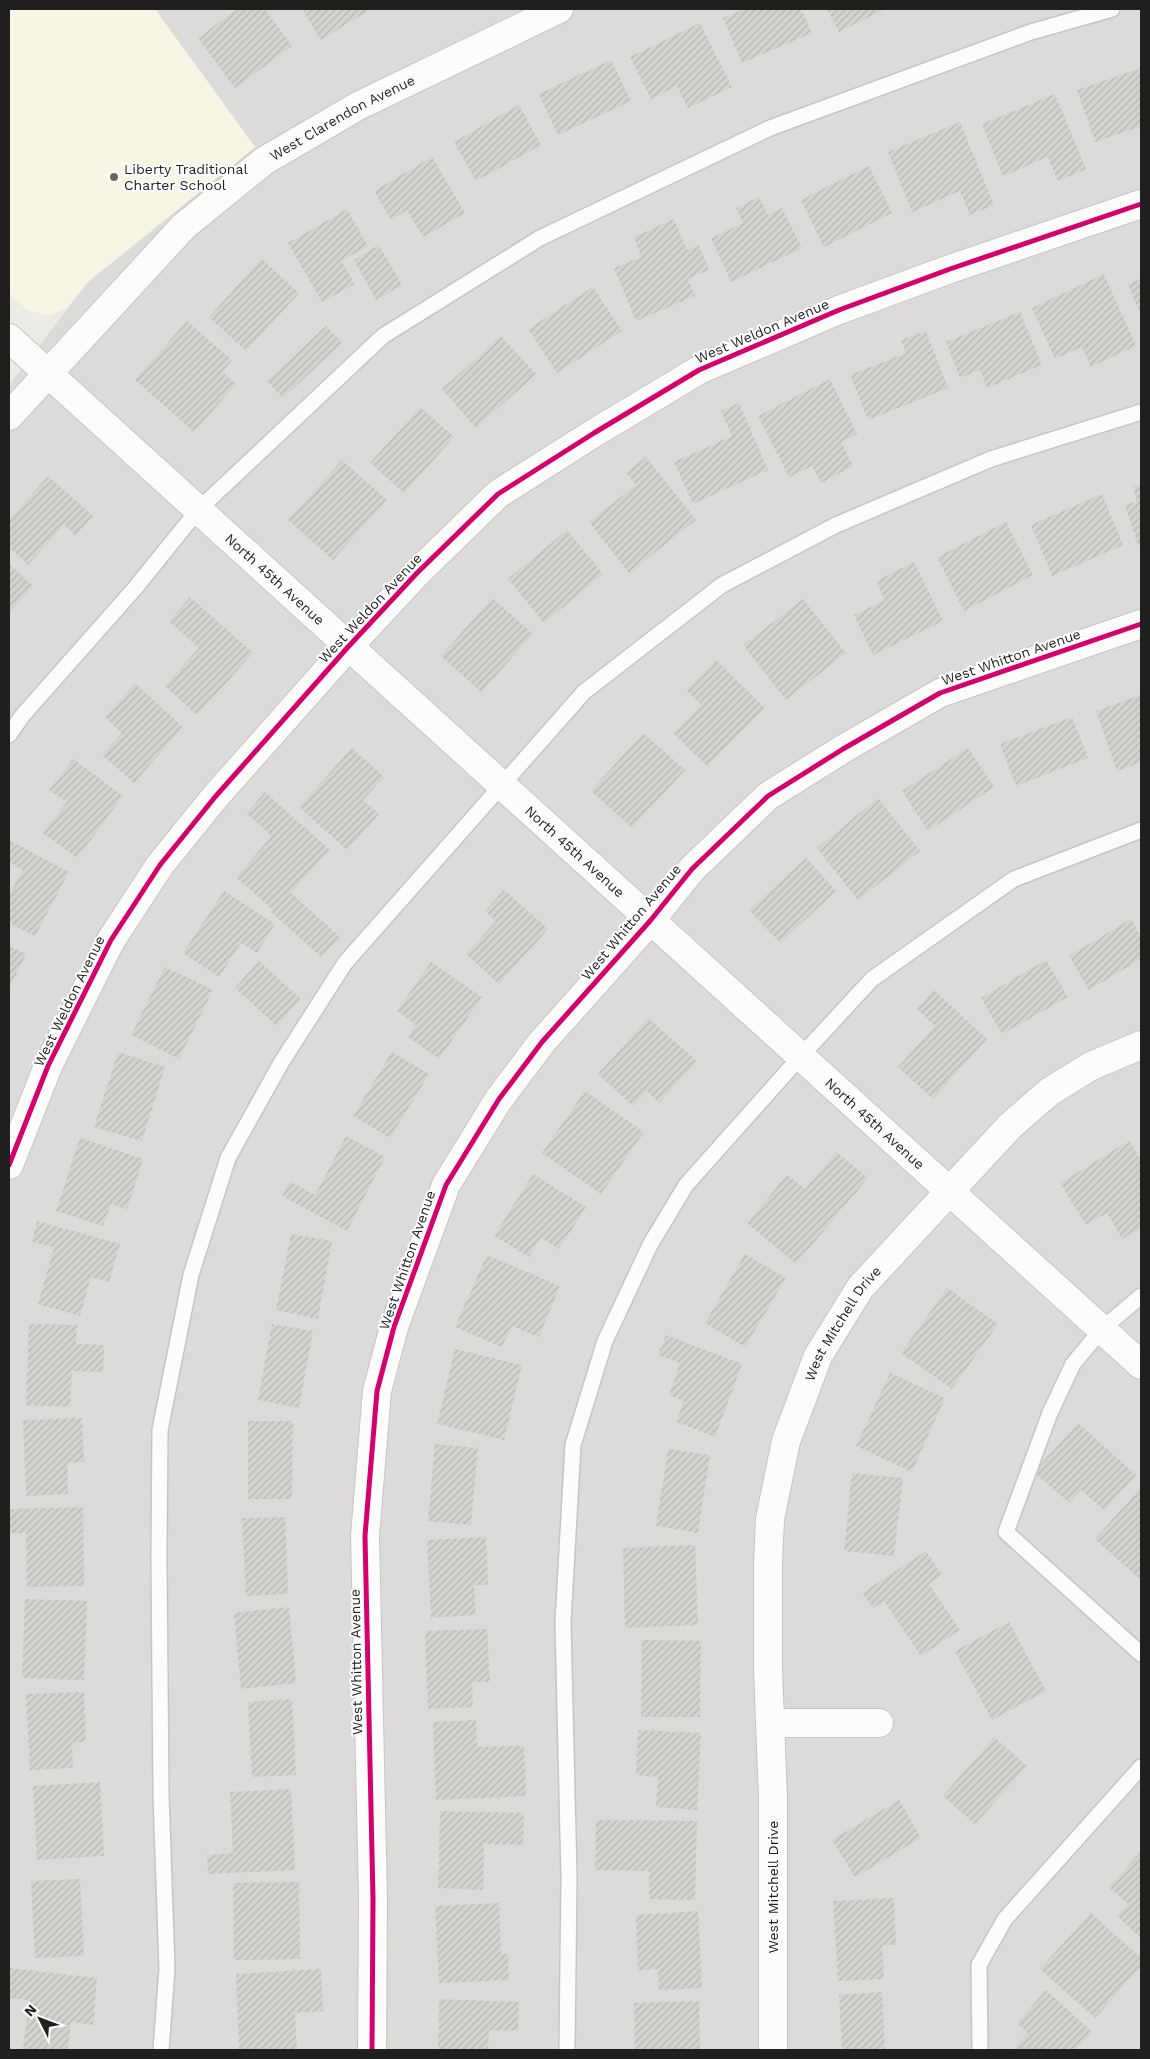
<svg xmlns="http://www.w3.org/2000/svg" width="1150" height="2059" font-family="'Work Sans',sans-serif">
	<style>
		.residential { fill: #dcdbd9 }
		.education { fill: #f7f5e3 }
		.building { fill: url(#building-hatch) }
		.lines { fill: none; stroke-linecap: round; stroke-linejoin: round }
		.lane-casing { stroke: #c6c5c3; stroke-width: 18 }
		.street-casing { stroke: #c6c5c3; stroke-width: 30 }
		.lane { stroke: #fcfcfb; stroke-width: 15 }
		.street { stroke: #fcfcfb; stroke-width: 28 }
		.cycleway-casing { stroke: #fff; stroke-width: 8 }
		.cycleway { stroke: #d6006c; stroke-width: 5 }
		.poi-dot { fill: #676665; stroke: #fff; stroke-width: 2 }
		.labels { text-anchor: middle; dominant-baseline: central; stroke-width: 4; stroke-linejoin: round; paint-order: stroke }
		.street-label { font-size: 14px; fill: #1f1f1f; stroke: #fff }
		.poi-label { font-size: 14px; fill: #1f1f1f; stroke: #fff; text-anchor: start }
	</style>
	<defs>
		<pattern id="building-hatch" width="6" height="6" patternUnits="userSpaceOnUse" patternTransform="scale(1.25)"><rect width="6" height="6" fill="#d5d3d0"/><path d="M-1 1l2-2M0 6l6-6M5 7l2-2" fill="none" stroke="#b6b5b2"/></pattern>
	</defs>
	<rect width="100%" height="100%" fill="#edebe7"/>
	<path class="residential" d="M155 9H1141V2050H9V385L88 282 255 147Z"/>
	<path class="education" d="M9 9H155L255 147 88 282 68 307 49 316 27 310 9 293Z"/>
	<path class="building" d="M237 9H265L292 46 235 88 198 38Z
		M302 9H371L321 40Z
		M745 9H801L812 33 742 63 723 18Z
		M827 9H885L839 32Z
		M700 23 732 87 688 108 677 86 651 99 630 57Z
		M611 60 631 101 558 135 539 94Z
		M1141 68V132L1139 127 1095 142 1077 90Z
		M1055 94 1086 169 1058 181 1048 157 1003 176 982 124Z
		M519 105 541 145 476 181 454 142Z
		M960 122 994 205 970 215 960 191 912 212 888 152Z
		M432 157 465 213 423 237 407 210 391 220 374 191Z
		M869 166 892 213 824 247 801 200Z
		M759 197 768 215 782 208 802 248 731 282 711 238 743 223 736 208Z
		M347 209 368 246 341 261 355 284 322 302 288 243Z
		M674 219 687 250 699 245 709 270 688 279 695 296 636 321 614 268 641 257 634 237Z
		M379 245 402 285 376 300 354 260Z
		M262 259 299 293 246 351 209 317Z
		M1104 274 1136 346 1091 367 1082 347 1055 359 1032 308Z
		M1141 279V316L1128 284Z
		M593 287 622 331 557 373 528 329Z
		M1020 312 1042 365 987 388 980 370 960 378 946 342Z
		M187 321 232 360 222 372 236 384 194 432 135 380Z
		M326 326 342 343 283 398 267 381Z
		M926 331 948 388 868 420 850 375 906 353 901 340Z
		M501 336 536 374 476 428 442 389Z
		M830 379 857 434 841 442 853 466 821 483 812 466 789 477 758 416Z
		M739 403 768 470 693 504 674 462 732 436 721 411Z
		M420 407 454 437 404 493 370 463Z
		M646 457 696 520 629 573 589 522 636 485 626 473Z
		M342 460 387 500 333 560 288 520Z
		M48 476 93 516 76 536 64 525 28 565 9 547V520Z
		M1141 484V544L1138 545 1125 505 1137 501 1133 487Z
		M1102 494 1123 545 1052 576 1031 525Z
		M1006 522 1033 575 964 611 937 557Z
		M567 530 603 574 544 623 508 579Z
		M914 562 943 621 873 655 854 615 885 600 876 581Z
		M9 564 33 586 9 613Z
		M190 597 253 653 197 715 165 686 199 648 169 621Z
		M492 598 533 634 481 692 441 656Z
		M803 599 846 653 786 700 743 645Z
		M716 660 765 708 707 766 673 733 701 705 686 690Z
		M135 683 183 727 134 783 102 755 122 733 105 717Z
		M1141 695V762L1117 771 1096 711Z
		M1072 717 1088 758 1016 786 1000 744Z
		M643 733 685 770 632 828 591 791Z
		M352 748 384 777 363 800 379 814 347 850 299 807Z
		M968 748 994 787 928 831 902 791Z
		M73 759 123 796 77 858 43 833 67 802 49 790Z
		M265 792 330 850 291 893 340 937 321 957 271 912 273 910 236 877 272 836 246 813Z
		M878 798 920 851 858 900 817 848Z
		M9 840 69 872 35 936 9 923V895L23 870 9 862Z
		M806 858 836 891 780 943 749 910Z
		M504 890 548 929 499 984 466 954 496 921 485 911Z
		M224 891 275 924 257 953 241 943 219 977 183 953Z
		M1131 919 1141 937V959L1089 990 1069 956Z
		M9 946 26 954 9 989Z
		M1046 960 1068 997 1002 1034 981 998Z
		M259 961 301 999 277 1026 235 988Z
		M431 962 482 997 439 1059 408 1037 416 1025 397 1011Z
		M165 967 213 990 179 1059 131 1035Z
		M934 990 987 1039 933 1099 898 1067 935 1026 917 1009Z
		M648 1018 697 1061 659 1103 647 1091 633 1106 598 1074Z
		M118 1052 165 1067 142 1141 94 1127Z
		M392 1052 429 1074 390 1138 353 1116Z
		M585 1091 644 1132 601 1194 542 1153Z
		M346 1136 385 1157 347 1231 282 1196 290 1181 315 1195Z
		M80 1138 143 1159 127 1209 111 1204 103 1226 56 1211Z
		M1129 1141 1141 1160V1228L1122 1239 1107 1213 1086 1225 1060 1183Z
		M836 1152 868 1178 796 1264 747 1223 787 1175 805 1189Z
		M533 1174 586 1207 559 1249 541 1238 529 1257 494 1236Z
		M37 1221 120 1244 109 1282 91 1277 80 1316 38 1304 54 1247 32 1242Z
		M291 1234 332 1241 318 1319 276 1310Z
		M745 1254 786 1278 745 1347 705 1323Z
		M487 1255 560 1286 539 1337 512 1326 502 1347 455 1327Z
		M947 1288 998 1324 952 1389 901 1353Z
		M29 1324 77 1325 76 1344 104 1345 103 1372 72 1371 70 1407 26 1405Z
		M272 1324 313 1331 299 1408 258 1400Z
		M666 1335 742 1364 715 1437 676 1422 684 1401 669 1395 680 1363 658 1355Z
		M455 1349 522 1365 504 1440 437 1424Z
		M890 1373 945 1398 912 1472 856 1446Z
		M82 1418 84 1462 67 1463 68 1494 26 1496 23 1420Z
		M248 1421H293L292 1499H248Z
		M1078 1423 1136 1475 1104 1510 1081 1490 1069 1503 1034 1472Z
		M435 1444 478 1448 471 1525 428 1521Z
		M668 1449 710 1455 698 1533 656 1526Z
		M852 1473 903 1478 894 1556 844 1551Z
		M1141 1487V1580L1095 1539Z
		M83 1507 84 1586 27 1587 26 1533H9V1509Z
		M285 1517 288 1594 246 1596 242 1518Z
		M486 1537 488 1585H474L476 1615 431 1618 427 1540Z
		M695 1545 698 1625 625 1628 623 1548Z
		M926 1551 942 1575 929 1584 960 1630 921 1656 884 1601 873 1608 862 1593Z
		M25 1599 87 1601 84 1680 22 1678Z
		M289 1607 296 1683 241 1689 234 1613Z
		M1009 1622 1046 1691 992 1720 955 1651Z
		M487 1629 490 1682H472L473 1707 428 1709 425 1631Z
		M642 1640 701 1641 700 1717H641Z
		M84 1692 86 1742 72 1743 73 1768 30 1770 26 1694Z
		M292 1699 296 1775 252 1777 248 1702Z
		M476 1720 477 1747 524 1746 526 1796 436 1800 433 1722Z
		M638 1730 701 1733 697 1810 656 1807 658 1777 636 1775Z
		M994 1737 1027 1766 975 1824 943 1796Z
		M100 1782 104 1856 37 1860 33 1786Z
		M291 1789 295 1870 208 1874 207 1855 233 1853 230 1792Z
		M899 1800 921 1838 855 1877 832 1840Z
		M440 1811 524 1813 523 1845 484 1844 483 1890 438 1888Z
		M596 1820 697 1821 695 1900 649 1899V1871L595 1870Z
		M1141 1851V1938L1117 1916 1128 1904 1109 1887Z
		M80 1879 84 1956 35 1958 31 1881Z
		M299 1882 300 1959 234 1960 233 1883Z
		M894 1898 896 1945H882L884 1979 838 1981 833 1901Z
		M499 1903 501 1954H508L509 1980 439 1983 435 1906Z
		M698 1911 702 1988 659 1990 658 1969 638 1970 636 1915Z
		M1091 1913 1141 1958V1966L1095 2018 1040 1969Z
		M9 1968 97 1978 93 2025 71 2022 68 2050H23L29 2000 9 1998Z
		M321 1969 323 2011 295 2013 297 2050H239L236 1974Z
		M1046 1990 1092 2032 1075 2050H1012L1028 2033 1017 2023Z
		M882 1992 885 2050H842L839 1995Z
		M439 1999 519 2002 518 2031 489 2030 488 2050H438Z
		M699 2001 700 2050H635L634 2003Z"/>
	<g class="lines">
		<defs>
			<path id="lane" d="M9 735 22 716 136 587 198 510 383 336 540 238 770 128 1031 32 1112 9
				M1141 1296 1102 1329 1073 1364 1050 1413 1006 1532 1141 1654
				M161 2050 167 1969 161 1795 159 1557 160 1430 191 1275 228 1158 281 1063 345 963 584 692 722 585 836 525 991 459 1141 412
				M567 2050 569 1877 563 1622 573 1445 605 1341 651 1243 686 1185 801 1056 872 979 1014 879 1141 830
				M980 2050 979 1965 1005 1919 1141 1767"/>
			<g id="street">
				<path id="s1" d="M9 338 1141 1365"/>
				<path id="s2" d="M9 416 184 226 264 161 358 106 559 9"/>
				<path d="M9 1165 48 1066 111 940 160 865 215 797 348 647 417 573 498 494 594 433 699 370 839 310 950 269 1141 204"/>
				<path d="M770 1723H879"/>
				<path d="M372 2050 373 1899 365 1536 377 1391 394 1327 446 1185 499 1099 542 1042 650 921 692 869 768 796 843 749 940 693 1141 624"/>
				<path id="s3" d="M773 2050V1799L768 1669V1564L770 1519 786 1441 818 1356 860 1288 1010 1126 1049 1092 1091 1066 1141 1045"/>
			</g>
		</defs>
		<use href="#lane" class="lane-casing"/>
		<use href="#street" class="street-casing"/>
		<use href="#lane" class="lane"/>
		<use href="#street" class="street"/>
		<defs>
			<path id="cycleway" d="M9 1165 48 1066 111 940 160 865 215 797 348 647 417 573 498 494 594 433 699 370 839 310 950 269 1141 204
				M372 2050 373 1899 365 1536 377 1391 394 1327 446 1185 499 1099 542 1042 650 921 692 869 768 796 843 749 940 693 1141 624"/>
		</defs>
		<use href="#cycleway" class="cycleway-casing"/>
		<use href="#cycleway" class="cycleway"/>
	</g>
	<circle class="poi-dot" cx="114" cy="177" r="5"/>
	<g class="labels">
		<g class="street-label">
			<text stroke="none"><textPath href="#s2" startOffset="451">West Clarendon Avenue</textPath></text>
			<text transform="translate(762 331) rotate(-23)">West Weldon Avenue</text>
			<text stroke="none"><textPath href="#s1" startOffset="359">North 45th Avenue</textPath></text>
			<text transform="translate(370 608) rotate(-47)">West Weldon Avenue</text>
			<text transform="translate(1011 657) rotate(-19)">West Whitton Avenue</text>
			<text stroke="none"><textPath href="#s1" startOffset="764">North 45th Avenue</textPath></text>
			<text transform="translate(631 922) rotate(-50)">West Whitton Avenue</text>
			<text transform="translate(69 1001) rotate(-64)">West Weldon Avenue</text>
			<text stroke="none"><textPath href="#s1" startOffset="1169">North 45th Avenue</textPath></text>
			<text transform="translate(407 1260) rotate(-71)">West Whitton Avenue</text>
			<text stroke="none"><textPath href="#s3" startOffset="742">West Mitchell Drive</textPath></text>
			<text transform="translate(356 1662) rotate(-91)">West Whitton Avenue</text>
			<text transform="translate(773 1887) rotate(-90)">West Mitchell Drive</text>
		</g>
		<g class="poi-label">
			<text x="124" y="169">Liberty Traditional<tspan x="124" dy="16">Charter School</tspan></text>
		</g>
	</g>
	<rect width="1150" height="2059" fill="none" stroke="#1f1f1f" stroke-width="20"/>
	<g transform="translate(40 2019) rotate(312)" stroke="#ffffff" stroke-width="4" paint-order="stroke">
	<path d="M0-4L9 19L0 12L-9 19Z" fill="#1f1f1f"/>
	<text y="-8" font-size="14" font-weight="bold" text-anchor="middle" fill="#1f1f1f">N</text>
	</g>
</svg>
